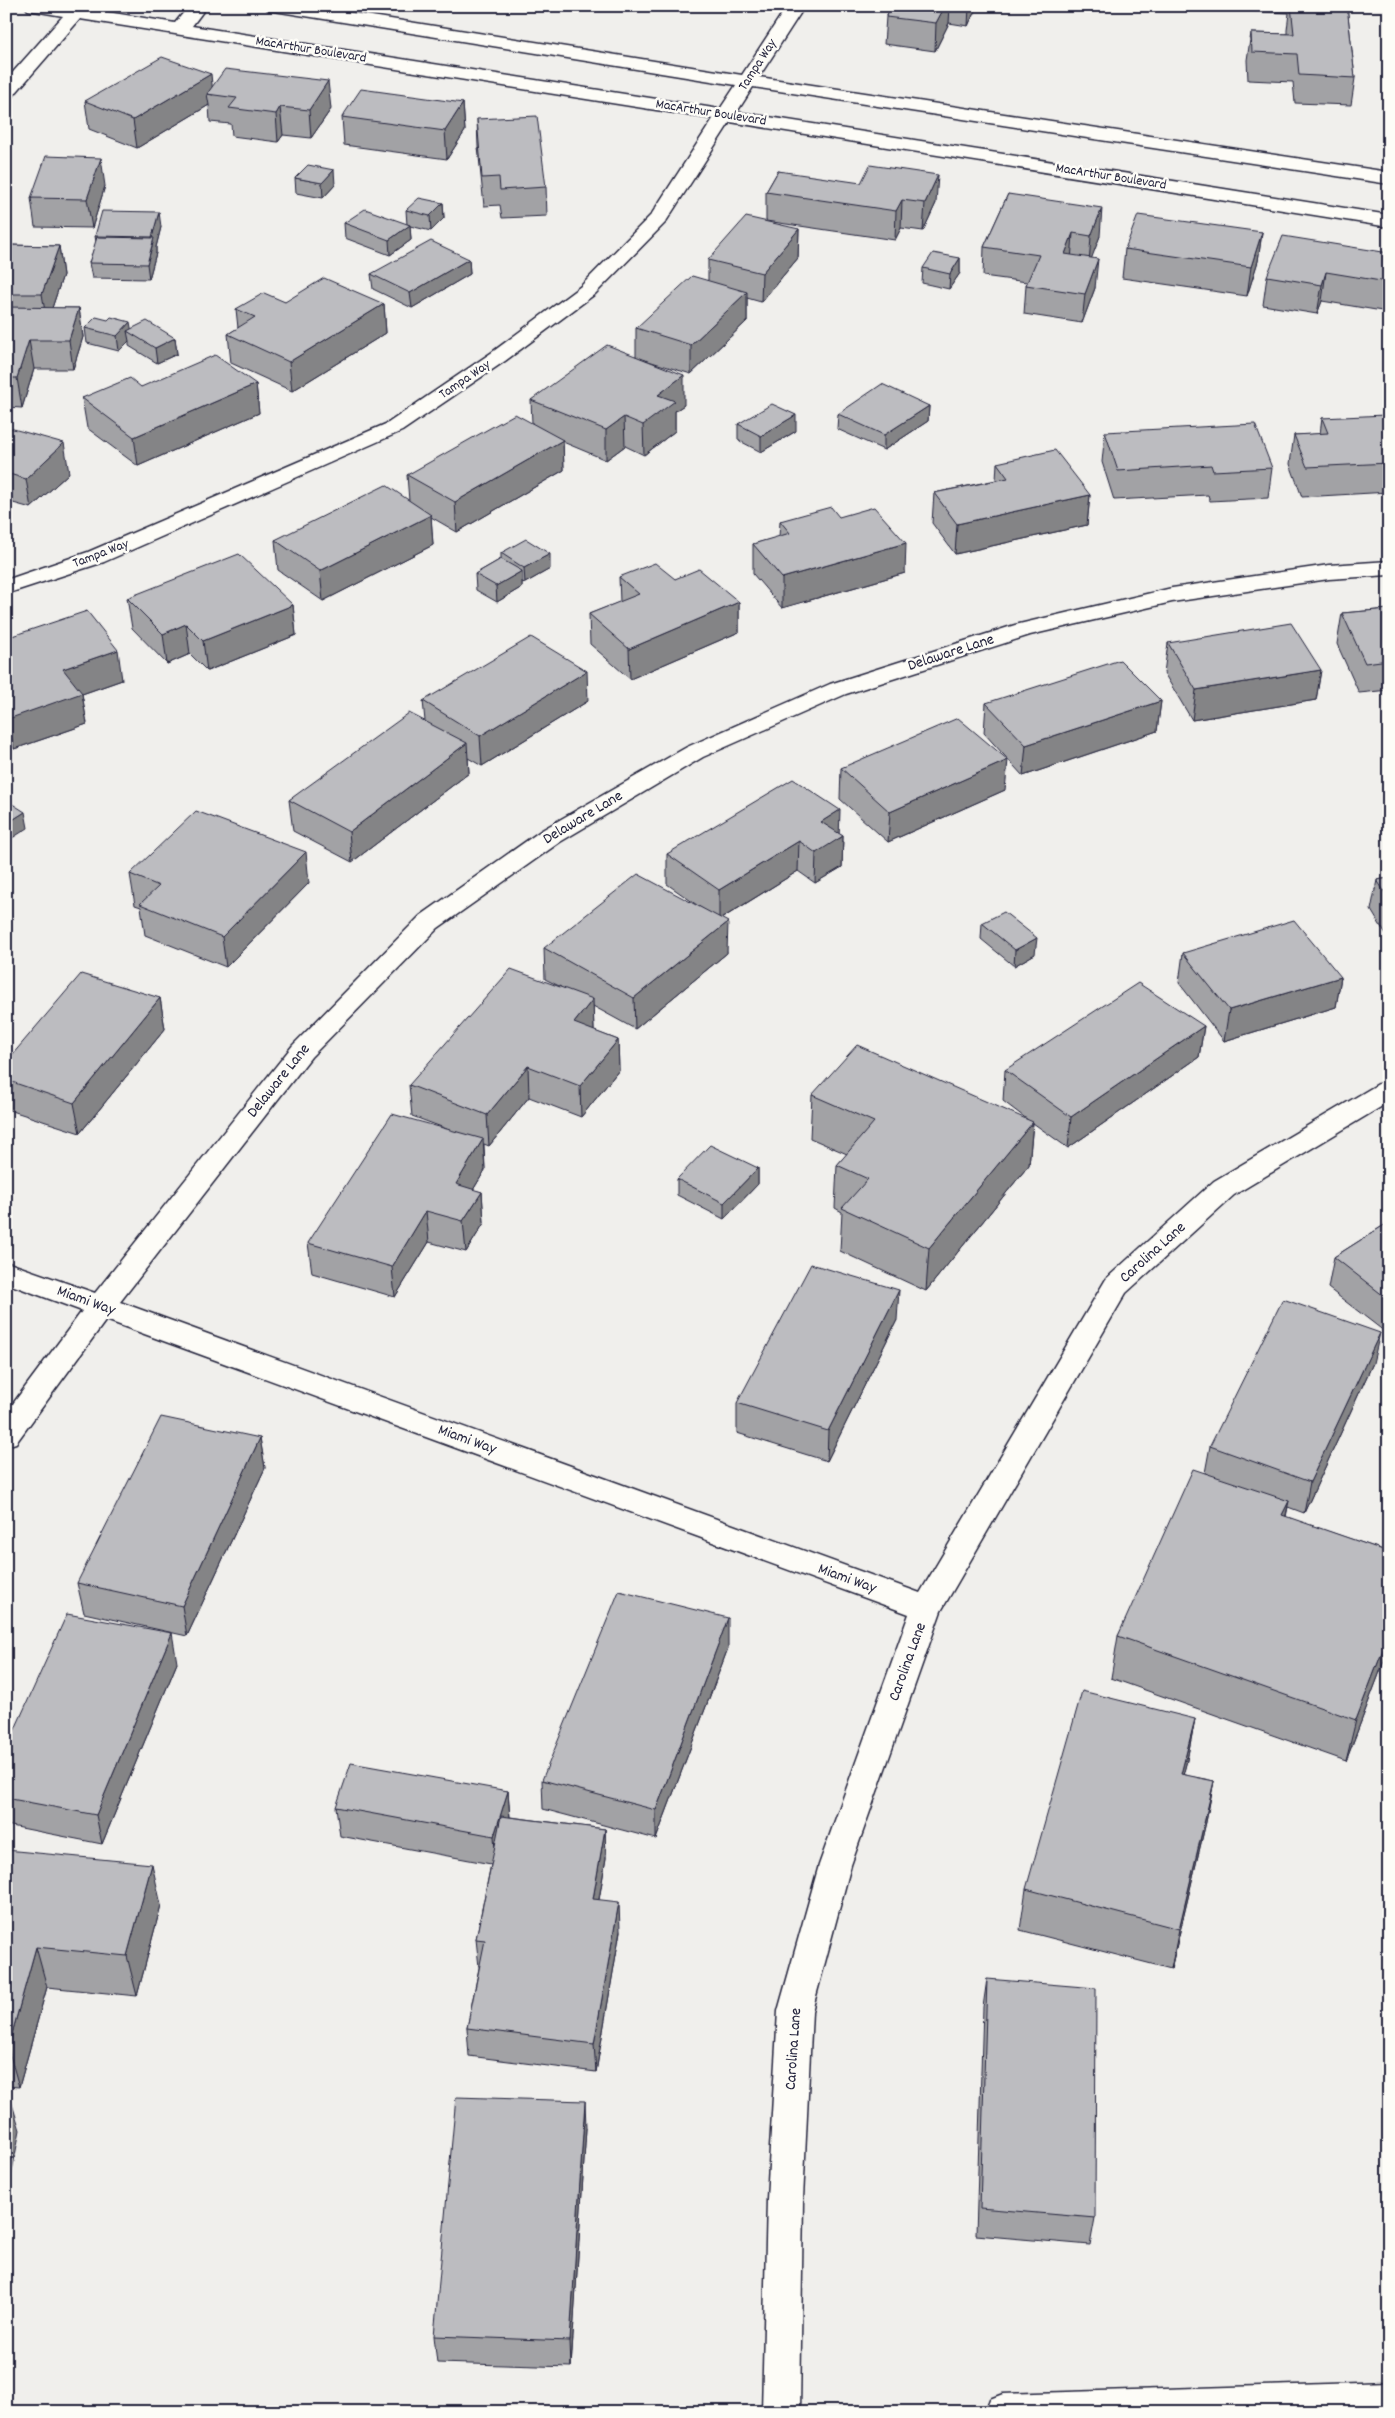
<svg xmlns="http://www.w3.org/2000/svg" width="1395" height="2418" font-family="Dekko,sans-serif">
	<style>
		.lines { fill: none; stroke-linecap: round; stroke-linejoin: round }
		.minor-casing { stroke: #22223b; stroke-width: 3 }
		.minor { fill: #fdfcf7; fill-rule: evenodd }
		.wall { fill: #a2a2a5; stroke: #22223b }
		.shaded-wall { fill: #848486; stroke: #22223b }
		.building { fill: #bcbcc0; stroke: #22223b }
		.labels { text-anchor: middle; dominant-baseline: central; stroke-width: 5; stroke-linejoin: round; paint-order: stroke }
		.far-street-label { font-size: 14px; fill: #22223b; stroke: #fdfcf7 }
		.street-label { font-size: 16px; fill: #22223b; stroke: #fdfcf7 }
	</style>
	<rect width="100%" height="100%" fill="#f0efec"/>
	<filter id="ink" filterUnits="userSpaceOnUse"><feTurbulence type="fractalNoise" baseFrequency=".02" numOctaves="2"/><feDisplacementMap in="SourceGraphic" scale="10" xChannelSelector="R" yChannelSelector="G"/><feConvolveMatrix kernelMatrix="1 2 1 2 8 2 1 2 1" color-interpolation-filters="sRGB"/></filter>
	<g filter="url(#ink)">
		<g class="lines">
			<defs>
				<path id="minor" d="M25 6H91L89 9 175 23 189 6H207L192 26 720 109 736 85 274 11 268 10 265 6H309L742 75 787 6H805L759 77 1389 172V184L753 87 737 112 1389 215V227L730 122 665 223 595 294 505 361 402 431 104 562 6 594V580L88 552 388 423 491 353 581 286 651 215 713 119 80 19 13 96 6 97V80L63 16 28 10Z
					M1389 561V575L1329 579 1172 602 1030 635 846 694 703 757 560 842 438 928 311 1057 120 1302 920 1593 1106 1279 1214 1181 1380 1083 1389 1081V1102L1234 1195 1126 1293 941 1611 851 1865 812 2011 803 2199 800 2412H762L767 2199 778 2011 819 1865 909 1614 106 1320 16 1443 6 1446V1413L82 1311 6 1283V1262L95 1293 293 1045 420 916 542 830 687 747 830 684 1015 625 1172 588 1329 565Z
					M1389 2382V2412H985L990 2399 1003 2394Z"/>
			</defs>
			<use href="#minor" class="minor-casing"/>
			<use href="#minor" class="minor"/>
		</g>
		<path class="wall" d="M891 6H977L968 26 949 23 935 51 884 44 886 17Z
			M1215 6H1347L1355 78 1351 105 1295 103 1293 82 1248 80 1247 60 1251 33 1287 34V30L1289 13 1215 10Z
			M212 87 331 109 311 138 283 135 278 142 232 136 231 124 210 122 209 105 137 148 89 129 85 101Z
			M463 103 465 131 447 159 344 145 342 117Z
			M477 119 546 187 547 216 502 218 500 205 484 206 478 147Z
			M778 171 936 203 923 231 901 228 895 240 766 221V192Z
			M295 178 335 185 323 198 296 193Z
			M105 186 92 228 35 227 31 198Z
			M1008 194 1100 236 1091 258 1095 288 1082 323 1024 314 1026 285 1027 282 983 276 984 247Z
			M443 203 444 218 431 231 410 226 411 240 390 255 345 238 344 223 407 225 406 210Z
			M161 227 156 247V253L149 279 92 278 89 263 96 242 95 236Z
			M799 229 798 258 761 302 747 298V321L691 374 645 360 684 405 675 411V431L644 455 625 446 606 460 563 442 564 470 457 532 431 517 433 545 323 601 278 570 275 540 409 501 407 475 532 423 531 400 636 356V328L708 280V260Z
			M1262 232 1258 261 1247 296 1122 278 1125 249Z
			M6 245 59 246 63 275 52 308H79L83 337 73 369H34L22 408 6 407Z
			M1389 253V292L1382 311 1322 301 1317 314 1263 305 1267 276Z
			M960 258V273L949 289 922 283 923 268Z
			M469 259 470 274 412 308 373 289 371 274Z
			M285 302 384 304 386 333 292 391 231 363 228 334 238 328 236 309Z
			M85 328 131 329 175 338 177 354 157 363 129 346V341L119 351 87 343Z
			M256 384 259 413 138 466 87 428 82 398 141 387Z
			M929 406 928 421 884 450 837 429 838 414Z
			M1322 418 1389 424V492L1302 497 1290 464 1294 435 1320 434Z
			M738 424 796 431 761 452 738 440Z
			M6 427 69 473 31 508 6 501Z
			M1105 432 1272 468 1268 498 1210 501 1208 495 1114 500 1102 462Z
			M997 463 1090 495 1087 525 955 554 932 523 934 493 996 480Z
			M839 517 905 573 782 608 753 574V544L779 537 780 521Z
			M501 553 550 569 525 583 522 582V587L497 602 476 590 475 574 501 559Z
			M619 577 675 579 739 602V632L630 679 590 644 589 614 620 602Z
			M127 598 293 605 296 635 207 671 190 654 167 664 132 628Z
			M1389 609V690L1359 693 1337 644 1342 613Z
			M6 638 122 680 82 694 87 724 14 749 6 739Z
			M1168 643 1321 670 1316 700 1192 720 1164 673Z
			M423 701H588L482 766 468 758 469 773 352 862 293 831 289 800 425 721Z
			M1161 701 1157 731 1023 776 984 733 986 703Z
			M841 768 1005 790 888 842 840 799Z
			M839 834 843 836 842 867 815 883 798 871 721 919 727 953 635 1029 593 1006 594 1031 618 1040 619 1070 581 1117 529 1097 489 1146 484 1144 485 1170 473 1190 482 1192 484 1223 466 1252 429 1242 395 1297 312 1273 308 1243 447 1129 412 1116 409 1085 561 987 545 979 544 948 704 910 667 884V854Z
			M130 874 309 883 226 967 145 935 141 907 135 905Z
			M1389 878V940L1371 910 1377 880Z
			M982 923 1035 954 1014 966 981 939Z
			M1183 953 1341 977 1336 1007 1224 1041 1179 983Z
			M160 998 165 1029 80 1133 6 1109V1062Z
			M1204 1026 1199 1057 1068 1148 1033 1123 1029 1165 926 1291 840 1251 842 1212 835 1208 837 1165 847 1154 810 1138 812 1095 1028 1120 1003 1101 1005 1070Z
			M758 1168V1184L724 1219 677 1195V1179Z
			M1389 1222V1335L1328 1288 1334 1257Z
			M897 1320 827 1461 737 1433V1403Z
			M1373 1363 1304 1513 1288 1507 1286 1517 1389 1552V1648L1346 1761 1111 1678 1118 1636 1205 1473 1210 1446Z
			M260 1438 265 1468 187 1636 84 1613 77 1583Z
			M728 1648 656 1839 543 1809 542 1780Z
			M177 1663 102 1844 6 1825V1749Z
			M1195 1719 1187 1760 1183 1775 1214 1781 1206 1822 1171 1969 1020 1930 1026 1889Z
			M508 1791 510 1817 605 1829 606 1858 599 1900 620 1931 596 2072 469 2056 467 2028 479 1968V1967L476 1939 491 1864 340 1836 336 1807Z
			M6 1850 161 1905 137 1996 47 1987 19 2087 6 2086Z
			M987 1979 1095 2218 1090 2245 976 2235 983 2007Z
			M586 2128 571 2367 437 2363 434 2336Z"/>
		<path class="shaded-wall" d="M945 6H950L949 23 935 51 936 23Z
			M969 6H977L968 26Z
			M211 74 213 95 207 94 209 105 137 148 133 120Z
			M328 81 331 109 311 138 309 110Z
			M463 103 465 131 447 159 445 131Z
			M280 107 283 135 278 142 276 114Z
			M101 158 105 186 92 228 87 199Z
			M334 170 335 185 323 198 322 183Z
			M938 175 936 203 923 231 925 203Z
			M902 200 901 228 895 240 896 211Z
			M443 203 444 218 431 231 430 216Z
			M1102 208 1100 236 1089 265 1091 236Z
			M159 212 161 227 156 247V253L149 279 147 264 153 243 152 237Z
			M410 225 411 240 390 255 389 240Z
			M799 229 798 258 761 302 762 273Z
			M1262 232 1258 261 1247 296 1251 267Z
			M1073 233 1071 262 1065 254Z
			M59 246 63 275 47 323 42 294Z
			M960 258V273L949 289 950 274Z
			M469 259 470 274 412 308 410 293Z
			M1098 259 1095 288 1082 323 1085 294Z
			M1326 272 1322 301 1317 314 1322 285Z
			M1389 278V292L1382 311 1387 282Z
			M747 292V321L691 374V345Z
			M384 304 386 333 292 391 289 362Z
			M79 308 83 337 73 369 69 340Z
			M130 322 132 333 127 331 129 341 119 351 117 336Z
			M175 338 177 354 157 363 155 348Z
			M29 340 34 369 22 408 17 378Z
			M684 375V405L675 411V431L644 455 643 425 658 395Z
			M256 384 259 413 138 466 134 437Z
			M929 406 928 421 884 450V435Z
			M796 415V431L761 452V436Z
			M624 417 625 446 606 460V430Z
			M563 440 564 470 457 532 455 502Z
			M64 443 69 473 31 508 26 479Z
			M1090 495 1087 525 955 554 957 524Z
			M431 515 433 545 323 601 320 571Z
			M906 543 905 573 782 608V578Z
			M550 554V569L525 583 524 568Z
			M522 571V587L497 602 496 586Z
			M739 602V632L630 679 629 649Z
			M293 605 296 635 207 671 203 641Z
			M186 624 190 654 167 664 163 634Z
			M118 650 122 680 82 694 87 724 14 749 8 719 63 669Z
			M1321 670 1316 700 1192 720 1196 690Z
			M587 671 588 701 482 766 480 736Z
			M1161 701 1157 731 1023 776 1026 745Z
			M467 743 469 773 352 862 349 832Z
			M1008 760 1005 790 888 842 890 812Z
			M840 810 839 839 843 836 842 867 815 883 816 853 821 822Z
			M25 812 28 828 6 842V824Z
			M799 841 798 871 719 920V890Z
			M306 852 309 883 226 967 222 937Z
			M728 922 727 953 635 1029 634 998Z
			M1037 938 1035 954 1014 966 1015 950Z
			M1341 977 1336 1007 1224 1041 1229 1010Z
			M160 998 165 1029 80 1133 74 1103Z
			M593 999 594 1030 575 1054 574 1023Z
			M1204 1026 1199 1057 1068 1148 1071 1117Z
			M6 1027 8 1036 6 1038Z
			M618 1040 619 1070 581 1117 580 1086Z
			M528 1066 529 1097 489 1146 487 1115Z
			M1033 1122 1029 1165 926 1291 929 1248Z
			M483 1139 485 1170 458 1215 456 1184Z
			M758 1168V1184L724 1219V1203Z
			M482 1192 484 1223 466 1252 463 1221Z
			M426 1211 429 1242 395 1297 392 1267Z
			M899 1290 897 1320 827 1461 828 1431Z
			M1380 1333 1373 1363 1304 1513 1310 1482Z
			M260 1438 265 1468 187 1636 182 1606Z
			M1289 1501 1280 1543 1282 1515Z
			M728 1618V1648L656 1839V1810Z
			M172 1633 177 1663 102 1844 96 1815Z
			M1389 1634V1648L1346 1761 1356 1720Z
			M1195 1719 1187 1760 1173 1815 1181 1774Z
			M1214 1781 1206 1822 1171 1969 1179 1929Z
			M508 1791 510 1820 496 1865 494 1836Z
			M605 1829 606 1858 594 1928 593 1899Z
			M152 1864 161 1905 137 1996 127 1956Z
			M619 1902 620 1931 596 2072 594 2044Z
			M36 1947 47 1987 19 2087 8 2048Z
			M8 2091 20 2130 6 2202V2102Z
			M585 2101 586 2128 571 2367 570 2341Z"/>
		<path class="building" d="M891 6H945L936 23 886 17Z
			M1291 6H1347L1355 78 1299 75 1297 54 1252 52 1251 33 1294 34Z
			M162 57 211 74 133 120 85 101Z
			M225 69 328 81 309 110 280 107 276 114 229 108 237 98 207 94Z
			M361 89 463 103 445 131 342 117Z
			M537 116 546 187 500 190 499 177 482 178 477 119Z
			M46 156 101 158 87 199 31 198Z
			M308 165 334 170 322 183 295 178Z
			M870 165 938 175 925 203 902 200 896 211 766 192 778 171 861 183Z
			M1008 194 1102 208 1091 236 1073 233 1065 254 1098 259 1085 294 1026 285 1039 255 984 247Z
			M419 198 443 203 430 216 406 210Z
			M365 209 410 225 389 240 344 223Z
			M102 211 159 212 152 237 95 236Z
			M1138 215 1262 232 1251 267 1125 249Z
			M746 217 799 229 762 273 708 260Z
			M1283 236 1389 253V278L1387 282 1326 272 1322 285 1267 276Z
			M97 237 154 238 147 264 89 263Z
			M431 241 469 259 410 293 371 274Z
			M6 245 59 246 42 294H6Z
			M933 253 960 258 950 274 923 268Z
			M692 276 747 292 691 345 636 328Z
			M324 278 384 304 289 362 228 334 255 317 236 309 264 293 285 302Z
			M6 307 79 308 69 340H29L17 378H6Z
			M96 317 108 320 111 317 130 322 117 336 85 328Z
			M147 321 175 338 155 348 127 331Z
			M607 345 684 375 658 395 675 401 643 425 624 417 606 430 531 400Z
			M215 355 256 384 134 437 82 398 130 378 141 387Z
			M882 384 929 406 884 435 838 414Z
			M772 404 796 415 761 436 738 424Z
			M515 414 563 440 455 502 407 475Z
			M1385 415 1389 424V463L1307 467 1294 435 1328 433 1322 418Z
			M1255 424 1272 468 1213 471 1211 465 1118 471 1105 432Z
			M6 427 64 443 26 479 6 473Z
			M1055 450 1090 495 957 524 934 493 1008 478 997 463Z
			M386 485 431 515 320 571 275 540Z
			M831 507 839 517 874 507 906 543 782 578 753 544 790 533 780 521Z
			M526 539 550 554 524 568 501 553Z
			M239 554 293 605 203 641 186 624 163 634 127 598Z
			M501 559 522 571 496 586 475 574Z
			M655 563 675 579 699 569 739 602 629 649 589 614 639 594 619 577Z
			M1389 609V660L1365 663 1342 613Z
			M87 611 118 650 63 669 82 693 8 719 6 716V638Z
			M1291 623 1321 670 1196 690 1168 643Z
			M531 637 587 671 480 736 423 701Z
			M1120 660 1161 701 1026 745 986 703Z
			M409 713 467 743 349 832 289 800Z
			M958 718 1008 760 890 812 841 768Z
			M793 779 840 810 821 822 843 836 816 853 799 841 719 890 667 854Z
			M6 800 25 812 6 824Z
			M196 811 306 852 222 937 140 904 159 886 130 874Z
			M638 874 728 922 634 998 544 948Z
			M1389 878V899L1377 880Z
			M1004 912 1037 938 1015 950 982 923Z
			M1294 920 1341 977 1229 1010 1183 953Z
			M511 969 593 999 574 1023 618 1040 580 1086 528 1066 487 1115 409 1085Z
			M81 974 160 998 74 1103 6 1080V1062Z
			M1138 983 1204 1026 1071 1117 1005 1070Z
			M857 1045 1033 1122 929 1248 842 1208 868 1179 837 1165 874 1122 812 1095Z
			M392 1114 483 1139 456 1184 482 1192 463 1221 426 1211 392 1267 308 1243Z
			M710 1145 758 1168 724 1203 677 1179Z
			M1389 1222V1300L1334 1257Z
			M811 1264 899 1290 828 1431 737 1403Z
			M1283 1299 1380 1333 1310 1482 1210 1446Z
			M161 1417 260 1438 182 1606 77 1583Z
			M1193 1469 1289 1501 1282 1515 1389 1552V1634L1356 1720 1118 1636Z
			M619 1591 728 1618 656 1810 542 1780Z
			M67 1614 172 1633 96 1815 6 1798V1749Z
			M1082 1691 1195 1719 1181 1774 1214 1781 1179 1929 1026 1889Z
			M351 1763 508 1791 494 1836 336 1807Z
			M501 1816 605 1829 593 1899 619 1902 594 2044 467 2028 485 1940 476 1939Z
			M6 1850 152 1864 127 1956 36 1947 8 2048H6Z
			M987 1979 1096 1988 1095 2218 980 2208Z
			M6 2091H8L6 2102Z
			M456 2097 585 2101 570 2341 434 2336Z"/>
	</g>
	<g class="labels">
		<g class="far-street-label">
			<text transform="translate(311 50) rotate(9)">MacArthur Boulevard</text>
			<text transform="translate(758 65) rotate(-57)">Tampa Way</text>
			<text transform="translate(711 113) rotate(9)">MacArthur Boulevard</text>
			<text transform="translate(1111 177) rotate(9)">MacArthur Boulevard</text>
			<text transform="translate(465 380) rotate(-34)">Tampa Way</text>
			<text transform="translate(101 554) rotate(-21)">Tampa Way</text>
		</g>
		<g class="street-label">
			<text transform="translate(951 653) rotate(-18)">Delaware Lane</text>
			<text transform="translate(583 818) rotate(-31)">Delaware Lane</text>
			<text transform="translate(279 1081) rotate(-51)">Delaware Lane</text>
			<text transform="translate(1153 1253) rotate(-42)">Carolina Lane</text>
			<text transform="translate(86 1301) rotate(20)">Miami Way</text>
			<text transform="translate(467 1440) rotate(20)">Miami Way</text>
			<text transform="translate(847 1579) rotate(20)">Miami Way</text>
			<text transform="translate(908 1662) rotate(-70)">Carolina Lane</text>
			<text transform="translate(794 2049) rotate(-86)">Carolina Lane</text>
		</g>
	</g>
	<rect width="1395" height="2418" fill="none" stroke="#fdfcf7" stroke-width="25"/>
	<rect x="12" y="12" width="1370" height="2393" fill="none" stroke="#22223b" stroke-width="2" filter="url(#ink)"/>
</svg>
